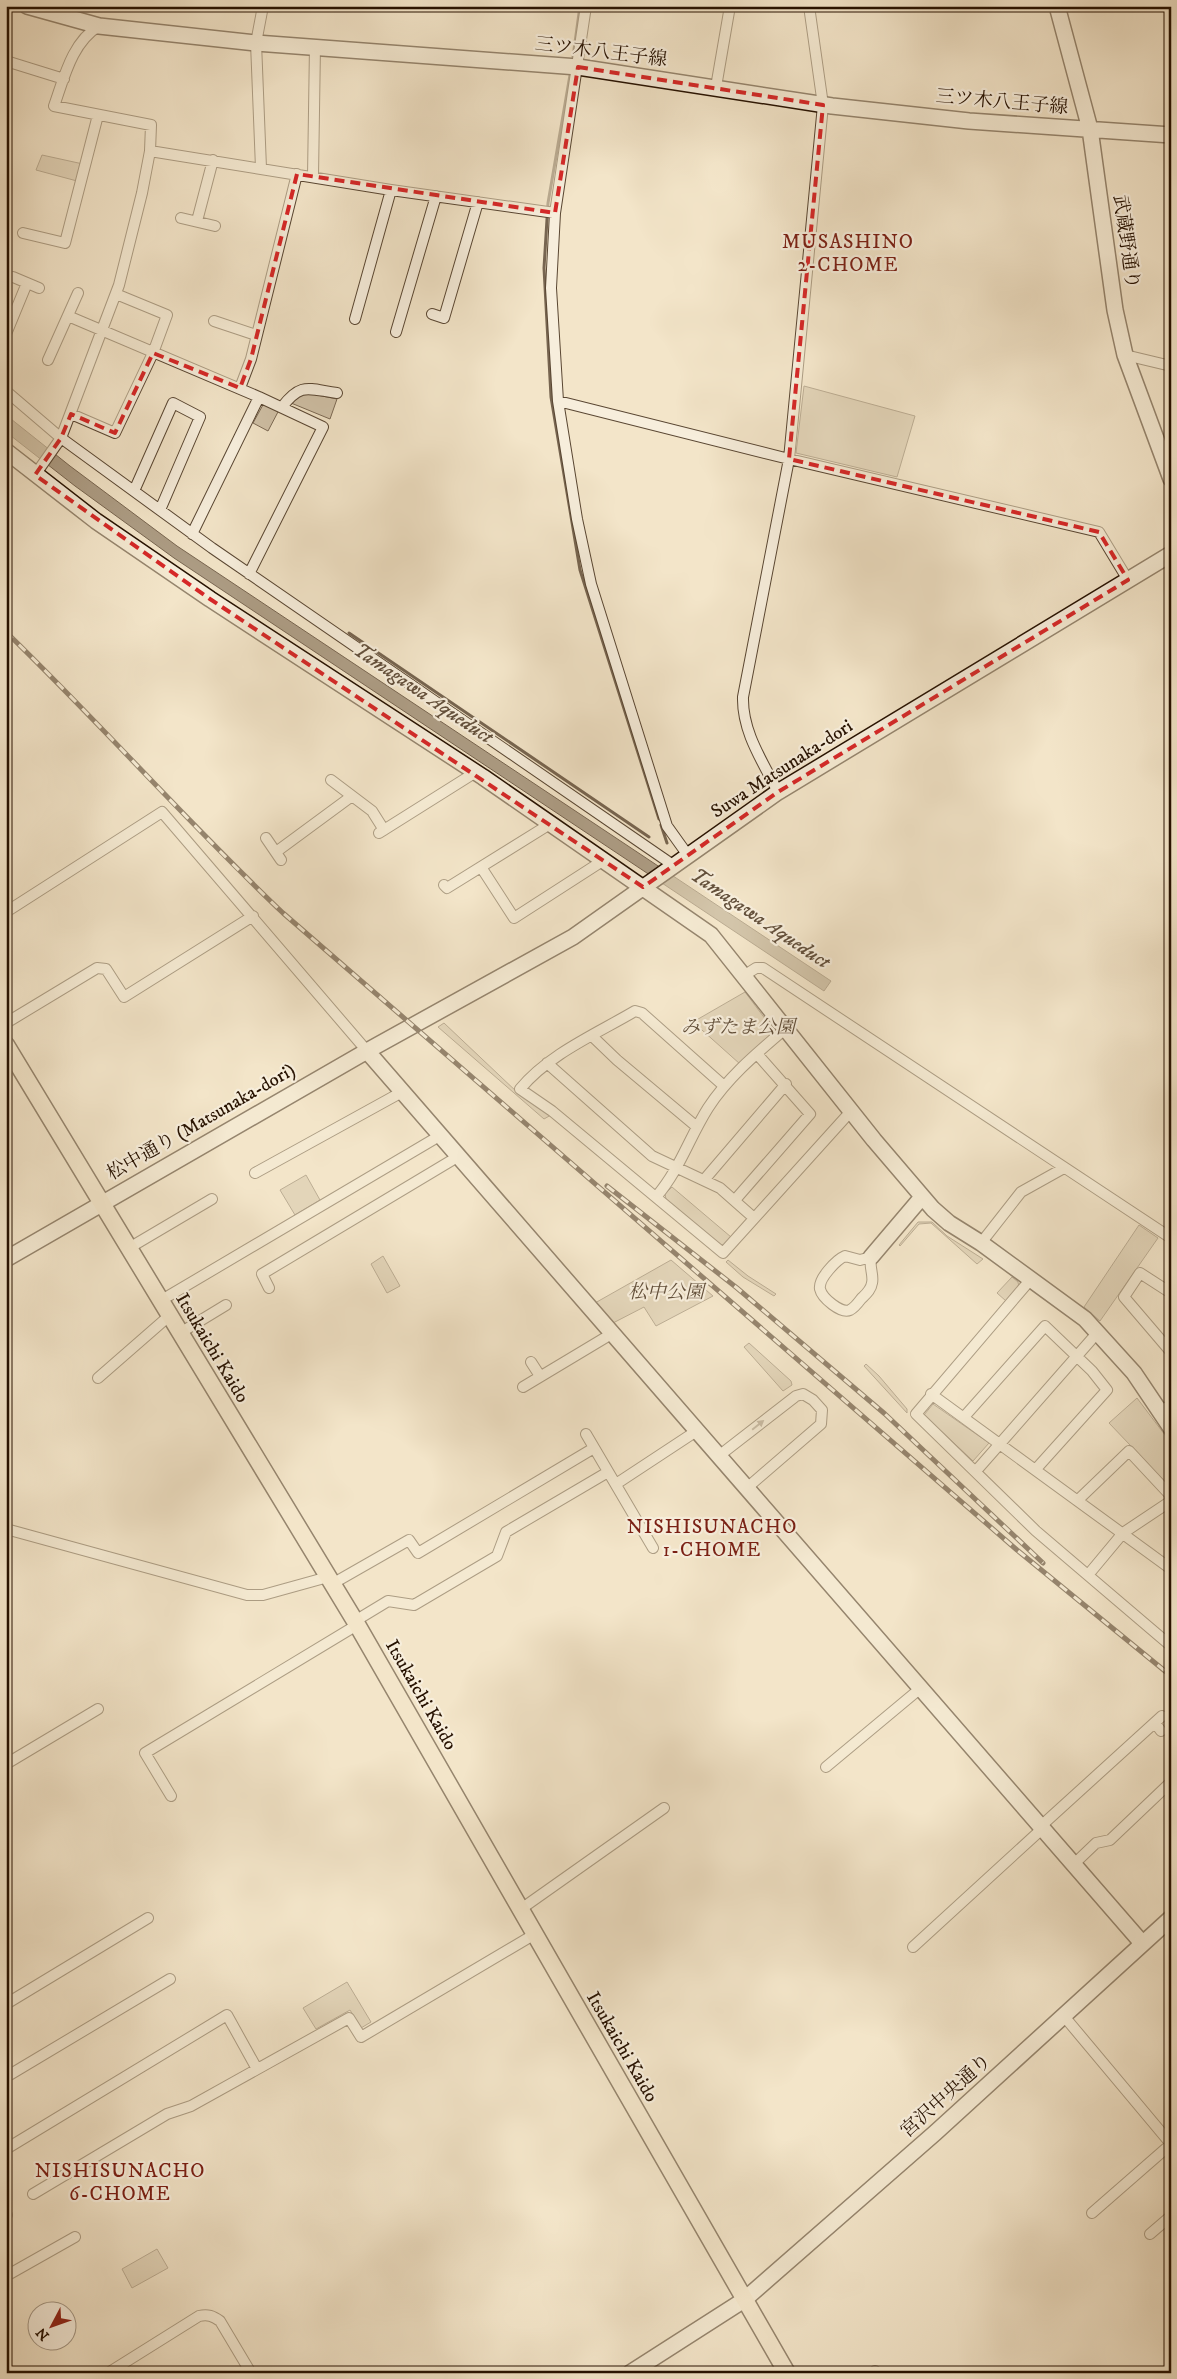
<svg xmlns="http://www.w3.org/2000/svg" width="1177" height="2379" font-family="'IM FELL DW Pica','Noto Serif JP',serif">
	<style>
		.green { fill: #d0c1a7; stroke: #7b6954 }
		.water { fill: #ad9d85; stroke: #776550 }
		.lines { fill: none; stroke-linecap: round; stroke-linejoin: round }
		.stream { stroke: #776550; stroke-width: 3 }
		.street-casing { stroke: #594632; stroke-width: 12 }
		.secondary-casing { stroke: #261100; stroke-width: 18 }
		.primary-casing { stroke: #261100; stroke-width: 19 }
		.street { stroke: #f7eedc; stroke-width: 10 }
		.secondary { stroke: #f7eedc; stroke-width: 15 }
		.primary { stroke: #f3e5c9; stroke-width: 16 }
		.rail-casing { stroke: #261100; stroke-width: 5 }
		.rail { stroke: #f7eedc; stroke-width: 3; stroke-dasharray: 9; stroke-linecap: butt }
		.oneway { fill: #998b79 }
		.marked { fill: none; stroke: #d62828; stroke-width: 4; stroke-dasharray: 10 6; stroke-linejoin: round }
		.labels { text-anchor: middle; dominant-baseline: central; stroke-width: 4.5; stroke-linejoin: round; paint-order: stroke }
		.street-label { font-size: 19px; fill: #261100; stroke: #f7eedc }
		.park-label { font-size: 19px; font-style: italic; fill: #624f3a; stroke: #f7eedc }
		.neighbourhood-label { font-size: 20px; letter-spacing: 1px; fill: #7a1f14; stroke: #f7eedc }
		.water-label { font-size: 20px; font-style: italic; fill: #63503c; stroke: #f7eedc }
	</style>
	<rect width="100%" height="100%" fill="#f3e5c9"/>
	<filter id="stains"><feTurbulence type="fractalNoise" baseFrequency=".004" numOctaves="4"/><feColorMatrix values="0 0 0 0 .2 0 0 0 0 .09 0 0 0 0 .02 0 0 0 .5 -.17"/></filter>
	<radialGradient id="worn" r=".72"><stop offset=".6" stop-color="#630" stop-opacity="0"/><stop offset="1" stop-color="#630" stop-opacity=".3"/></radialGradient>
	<path class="green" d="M42 155 83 164 77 181 36 170Z
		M804 386 915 416 897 477 796 453Z
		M302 392 337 399 330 419 291 403Z
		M264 403 279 410 268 431 253 423Z
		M745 992 775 1032 740 1064 693 1022Z
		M444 1023 518 1093 551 1115 544 1119 438 1027Z
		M306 1175 320 1200 295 1215 280 1190Z
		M672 1187 731 1237 724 1245 718 1244 666 1199 665 1194Z
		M918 1222H932L947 1236 983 1259 977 1264 931 1223 919 1224 900 1246 899 1245Z
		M1139 1225 1158 1238 1100 1321 1084 1307Z
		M383 1256 400 1286 387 1293 371 1264Z
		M671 1260 713 1296 656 1326 644 1307 613 1323 595 1303Z
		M728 1260 748 1276 776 1294 774 1296 743 1277 726 1262Z
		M1012 1277 1018 1282 1019 1287 1006 1301 997 1293Z
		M749 1343 791 1381 792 1385 783 1391 744 1347Z
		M866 1364 879 1376 907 1409V1413L864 1366Z
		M1137 1398 1171 1443V1488L1109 1423Z
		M933 1404 989 1443 973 1461 924 1415Z
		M347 1982 371 2022 361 2028 350 2010 316 2029 303 2008Z
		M157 2249 168 2268 132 2288 122 2269Z"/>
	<path class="water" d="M6 415 70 466 177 546 831 981 824 991 174 558 75 486 6 432Z"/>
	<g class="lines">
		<path class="stream" d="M573 57 580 6
			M570 75 548 203 544 268 551 397 580 570 659 819
			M349 633 649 837
			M661 825 667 843"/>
		<defs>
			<path id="street" d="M586 6 555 213 551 288 558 401 577 519 591 584 667 826 687 854
				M6 61 64 79
				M716 87 730 6
				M150 151 391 190 555 213
				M261 168 256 43 263 6
				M313 176 315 46
				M181 218 215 226
				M197 221 213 160
				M23 233 65 243 98 115
				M13 277 39 288
				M432 314 444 318 478 202
				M68 316 259 397 192 534
				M355 319 391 190
				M214 321 256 335
				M396 332 436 196
				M6 334 27 283
				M1125 355 1171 366
				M48 360 78 293
				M240 388 251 359 297 174
				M6 391 61 438 212 548 673 865
				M558 401 789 459 1099 532 1128 580
				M282 407C301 382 308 389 337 393
				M71 414 115 433 153 353 167 315 116 294
				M35 475 61 438 119 285 142 193 150 151 151 125 54 106C64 78 72 42 99 26
				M134 491 173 403 200 417 160 510
				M249 574 323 427 259 397
				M331 780 372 811 384 830
				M778 792C763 762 742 732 743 697L789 459 823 105 809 6
				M379 833 476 772
				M266 838 281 860
				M276 852 352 796
				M481 867 514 918 604 860
				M444 885 447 888 550 824
				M6 912 162 812 367 1051
				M745 975 756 968H763L1171 1238
				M6 1023 97 968 106 969 124 997 253 916
				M592 1036 617 1060 697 1127
				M547 1063 652 1156 720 1188 754 1218
				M724 1086 642 1013 635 1011C596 1034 549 1054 520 1089L552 1111 723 1253 852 1110
				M255 1173 402 1092
				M704 1180 786 1084
				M656 1197C680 1169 689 1138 708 1108 728 1077 757 1053 785 1029
				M735 1200 810 1114 757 1054
				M981 1243 1021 1192 1064 1168
				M129 1248 212 1199
				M845 1256 860 1260 871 1257C869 1268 874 1275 872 1283 871 1290 866 1294 861 1299 858 1303 854 1308 850 1310 841 1314 822 1298 820 1289 818 1279 836 1260 845 1256Z
				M1031 1279 916 1414 1036 1531 1171 1646
				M269 1288 262 1274 459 1156
				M1171 1293 1140 1273 1124 1297 1171 1352
				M160 1301 441 1135
				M180 1333 226 1305
				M531 1362 540 1376
				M98 1378 169 1316
				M523 1387 613 1333
				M931 1394 1171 1569
				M1159 1412 1171 1405
				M964 1417 1045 1326 1092 1371 1107 1390 1036 1469
				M586 1434 653 1548
				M720 1455 796 1396 803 1394 813 1400 822 1410 821 1424 748 1487
				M976 1471 1098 1332
				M616 1484 698 1430
				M1078 1500 1129 1451 1171 1496
				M6 1529 247 1595H263L328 1577
				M1088 1575 1123 1533 1171 1501
				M332 1584 409 1540 418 1553 594 1448
				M355 1621 388 1601 414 1605 497 1556 506 1532 608 1472
				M1155 1723 1161 1731
				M6 1764 98 1709
				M826 1767 922 1687
				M171 1796 145 1753 357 1625
				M1041 1826 1162 1716
				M1074 1864 1096 1843 1110 1840 1171 1782
				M521 1909 664 1808
				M913 1947 1043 1828
				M6 2004 148 1918
				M1063 2015 1171 2144
				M6 2077 170 1979
				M6 2149 227 2015 257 2069
				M33 2194 167 2114 191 2106 349 2018 361 2037 535 1934
				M1092 2213 1171 2144
				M6 2216 7 2215
				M1150 2234 1171 2216
				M6 2276 75 2237
				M6 2368 8 2373
				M108 2373 199 2316C208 2314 213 2316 220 2321L251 2373
				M873 2373 875 2371"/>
			<path id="secondary" d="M27 6 99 26 256 43 578 67 832 106 969 121 1171 135
				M1057 6 1090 129 1115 310 1125 355 1171 479
				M6 451 96 521 210 599 483 777 711 935 874 1140 933 1209 949 1223 981 1243 1085 1319 1134 1373 1171 1428
				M367 1051 1142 1943
				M871 1257 922 1197
				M6 1259 367 1051 573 937 778 792 1171 554
				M630 2373 744 2300 935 2133 1171 1918"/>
			<path id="primary" d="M6 1045 355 1621 787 2373"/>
		</defs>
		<use href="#street" class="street-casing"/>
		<use href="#secondary" class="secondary-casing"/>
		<use href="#primary" class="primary-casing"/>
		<use href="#street" class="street"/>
		<use href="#secondary" class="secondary"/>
		<use href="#primary" class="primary"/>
		<defs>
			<path id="rail" d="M6 632C101 724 188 823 283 913L1017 1550 1171 1676
				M607 1186 737 1288 885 1414 1043 1563"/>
		</defs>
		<use href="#rail" class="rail-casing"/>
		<use href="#rail" class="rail"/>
	</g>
	<defs><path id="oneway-solid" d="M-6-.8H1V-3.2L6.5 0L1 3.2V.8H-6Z" transform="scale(1.25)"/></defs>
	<use class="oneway" href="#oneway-solid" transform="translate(758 1425) rotate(-39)"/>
	<path d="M0 0H1177V2379H0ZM578 67 823 105 789 459 1099 532 1128 580 778 792 643 887 210 599 35 475 61 438 71 414 115 433 153 353 240 388 251 359 297 174 555 213Z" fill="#f3e5c9" fill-opacity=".55" fill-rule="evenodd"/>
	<path class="marked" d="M578 67 823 105 789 459 1099 532 1128 580 778 792 643 887 210 599 35 475 61 438 71 414 115 433 153 353 240 388 251 359 297 174 555 213Z"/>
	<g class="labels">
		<g class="street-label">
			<text transform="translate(601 52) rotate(7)">三ツ木八王子線</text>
			<text transform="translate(1002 102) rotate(5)">三ツ木八王子線</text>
			<text transform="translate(1126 242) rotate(82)">武蔵野通り</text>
			<text transform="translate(782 769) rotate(-33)">Suwa Matsunaka-dori</text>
			<text transform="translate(201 1122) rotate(-30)">松中通り (Matsunaka-dori)</text>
			<text transform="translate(212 1348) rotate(59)">Itsukaichi Kaido</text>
			<text transform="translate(421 1695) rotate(60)">Itsukaichi Kaido</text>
			<text transform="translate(622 2047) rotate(60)">Itsukaichi Kaido</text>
			<text transform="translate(946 2096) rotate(-42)">宮沢中央通り</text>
		</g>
		<g class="park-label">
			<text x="738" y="1027">みずたま公園</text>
			<text x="666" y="1292">松中公園</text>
		</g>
		<g class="neighbourhood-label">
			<text x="848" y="242">MUSASHINO<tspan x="848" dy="23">2-CHOME</tspan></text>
			<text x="712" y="1527">NISHISUNACHO<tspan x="712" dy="23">1-CHOME</tspan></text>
			<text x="120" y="2171">NISHISUNACHO<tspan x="120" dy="23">6-CHOME</tspan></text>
		</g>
		<g class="water-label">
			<text transform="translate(423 694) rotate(34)">Tamagawa Aqueduct</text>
			<text transform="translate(760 919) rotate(34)">Tamagawa Aqueduct</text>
		</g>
	</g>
	<rect width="1177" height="2379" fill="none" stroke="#f3e5c9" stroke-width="25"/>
	<rect x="8" y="8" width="1162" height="2364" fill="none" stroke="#261100" stroke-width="2.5"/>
	<rect x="12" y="12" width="1152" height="2354" fill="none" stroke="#261100"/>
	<g transform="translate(52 2326) rotate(229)"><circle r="24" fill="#f7eedc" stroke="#a39684"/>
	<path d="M0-4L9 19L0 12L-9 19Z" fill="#8f2418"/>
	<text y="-8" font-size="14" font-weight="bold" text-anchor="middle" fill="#261100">N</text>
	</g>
	<rect width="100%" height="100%" filter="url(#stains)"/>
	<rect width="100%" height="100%" fill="url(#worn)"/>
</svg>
